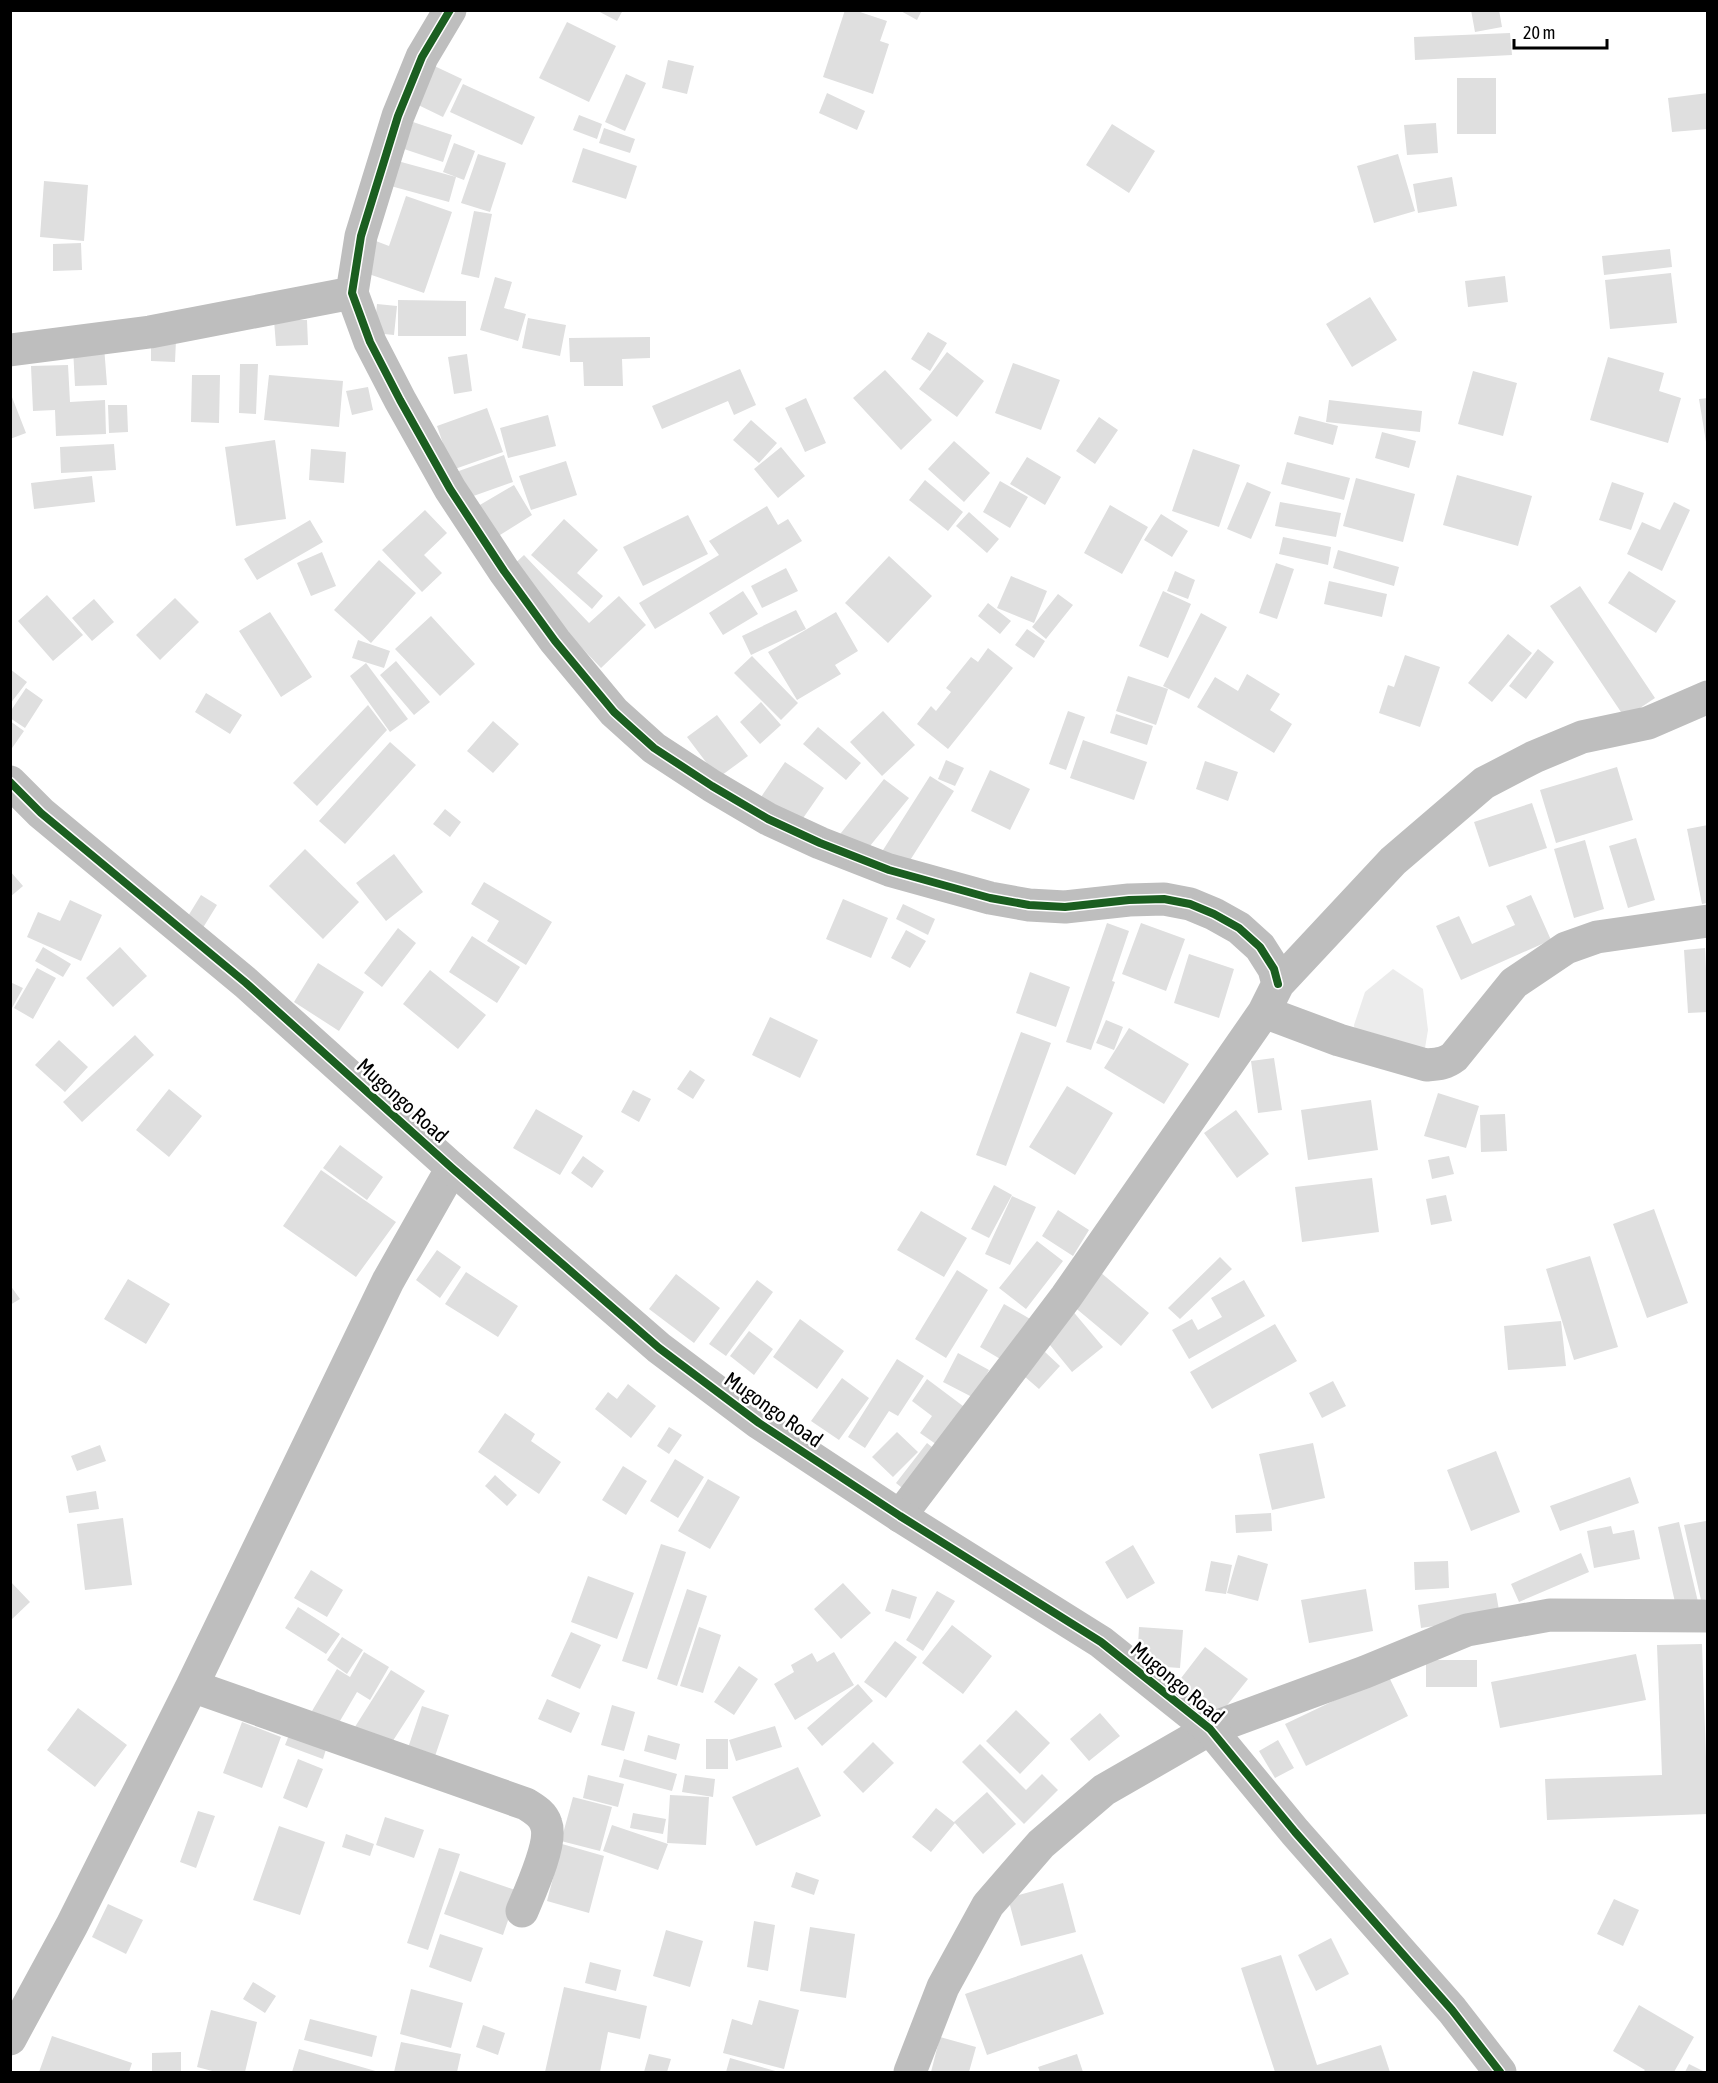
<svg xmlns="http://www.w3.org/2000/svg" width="1718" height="2083" font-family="'Asap Condensed',sans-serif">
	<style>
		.green { fill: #ececec }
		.building { fill: #dfdfdf }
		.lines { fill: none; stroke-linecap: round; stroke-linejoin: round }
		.minor { stroke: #bebebe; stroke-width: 33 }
		.tertiary { stroke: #bebebe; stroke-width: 33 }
		.cycleway-casing { stroke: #fff; stroke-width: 11 }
		.cycleway { stroke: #1b5e20; stroke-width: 8 }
		.labels { text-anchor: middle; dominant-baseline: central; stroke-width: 5; stroke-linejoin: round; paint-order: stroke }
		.street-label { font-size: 21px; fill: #000; stroke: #fff }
	</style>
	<rect width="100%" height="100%" fill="#fff"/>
	<path class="green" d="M1393 969 1423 989 1428 1030 1423 1060 1359 1063 1354 1025 1365 992Z"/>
	<path class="building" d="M596 10H623L617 21Z
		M845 10H854L887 21 880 41 889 44 873 94 823 77Z
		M899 10H922L917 20Z
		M1471 10H1499L1502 27 1475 32Z
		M567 22 616 46 589 102 539 78Z
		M1510 33 1512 55 1415 60 1414 37Z
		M668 60 694 66 687 94 662 88Z
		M428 63 462 79 443 117 410 101Z
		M626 74 646 83 625 131 605 122Z
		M1457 78H1496V134H1457Z
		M463 84 535 117 522 145 450 112Z
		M827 93 865 111 857 130 819 113Z
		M1708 93V129L1672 132 1668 98Z
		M579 115 602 124 597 139 573 130Z
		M413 122 452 135 443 162 404 149Z
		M1436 123 1438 153 1407 155 1404 125Z
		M1112 124 1155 151 1129 193 1086 165Z
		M604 128 635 139 630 153 599 143Z
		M454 143 475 151 464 180 443 172Z
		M583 148 637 166 626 199 572 182Z
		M478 154 506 163 490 212 461 203Z
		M1398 154 1415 211 1374 223 1357 166Z
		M394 160 456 177 449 202 387 185Z
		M1452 177 1457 206 1418 213 1413 184Z
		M44 181 88 185 84 241 40 237Z
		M406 196 452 212 424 293 357 270 368 238 389 246Z
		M474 211 492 214 479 278 461 274Z
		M81 243 82 270 53 271V244Z
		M1670 249 1672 267 1604 275 1602 256Z
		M1671 273 1677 323 1610 329 1605 280Z
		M1505 276 1508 302 1468 307 1465 281Z
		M495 277 512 282 504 308 526 314 518 341 480 330Z
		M1370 297 1397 340 1352 367 1326 324Z
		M398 300 466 301V336H398Z
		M377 304 397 306 394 335 374 333Z
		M528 318 566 325 560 356 522 348Z
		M274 320H307L308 345 276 346Z
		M928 332 947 343 930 371 911 359Z
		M650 337V358L622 359 623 386H584L583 362H570L569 338Z
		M151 339 176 340 175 362 151 361Z
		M104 346 107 385 75 386 73 348Z
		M947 352 984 381 957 417 919 389Z
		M467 354 472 391 454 394 448 357Z
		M1608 357 1664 373 1659 391 1681 398 1668 443 1590 420Z
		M1013 363 1060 380 1041 430 995 413Z
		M240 364H258L256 414 239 413Z
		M68 365 70 402 105 400 106 434 56 436 55 410 33 411 31 366Z
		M740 369 756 405 734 415 728 401 662 429 652 406Z
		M885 370 932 420 901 450 853 398Z
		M1473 371 1517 383 1503 436 1458 424Z
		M192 375H220L219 423 191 422Z
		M269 375 343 381 339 427 264 420Z
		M368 387 373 410 352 415 346 391Z
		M10 392 26 433 10 439Z
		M806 398 826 443 805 452 785 408Z
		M1708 398V442H1706L1699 399Z
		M1329 400 1422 411 1420 432 1326 422Z
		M108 405H127L128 432 109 433Z
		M487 408 503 452 452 470 437 426Z
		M548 415 556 446 508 458 500 428Z
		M1299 416 1338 426 1333 445 1294 434Z
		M1099 417 1118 430 1095 464 1076 451Z
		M751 420 777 443 759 463 733 440Z
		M1382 432 1416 441 1409 468 1375 458Z
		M275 440 286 519 236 526 225 447Z
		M954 441 990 473 964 502 928 469Z
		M114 444 116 470 61 473 60 447Z
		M781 447 805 476 778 498 754 469Z
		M311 449 346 452 344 483 309 480Z
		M1193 449 1240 465 1219 527 1172 511Z
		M504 455 513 482 465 499 456 472Z
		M1027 457 1061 477 1045 505 1010 484Z
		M566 461 577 495 531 510 519 476Z
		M1287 462 1350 478 1344 500 1281 484Z
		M1457 475 1532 496 1518 546 1443 525Z
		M92 476 95 502 34 509 31 483Z
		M1356 478 1415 494 1403 542 1343 526Z
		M925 480 963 512 948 531 909 500Z
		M1000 481 1028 497 1010 528 983 512Z
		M1247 482 1271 492 1251 539 1227 529Z
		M1612 482 1644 493 1631 530 1599 520Z
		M514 485 532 515 492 540 473 509Z
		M1280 502 1341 513 1336 537 1275 526Z
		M1674 502 1690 510 1662 571 1627 554 1642 522 1660 530Z
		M1110 505 1148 527 1122 574 1084 553Z
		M767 506 778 525 788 519 802 541 655 629 639 603 719 555 709 541Z
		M425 510 447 533 424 555 442 573 422 592 382 550Z
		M969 512 999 539 987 553 956 526Z
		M1161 514 1188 531 1172 557 1144 540Z
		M688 515 708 554 643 586 623 547Z
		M564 519 598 550 577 573 603 596 592 609 531 555Z
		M310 520 323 542 257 580 244 559Z
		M1283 537 1331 547 1328 565 1279 554Z
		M1338 550 1399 567 1394 586 1333 568Z
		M322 552 336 586 311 596 297 563Z
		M524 555 589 623 619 596 646 625 601 668 508 570Z
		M889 556 932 596 888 643 845 603Z
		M379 560 416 593 371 643 334 610Z
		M1276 563 1294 569 1277 619 1259 613Z
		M786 568 798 591 762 608 751 586Z
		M1175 571 1195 580 1188 599 1167 591Z
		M1629 571 1676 601 1656 633 1608 603Z
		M1011 576 1047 591 1034 623 997 608Z
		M1329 581 1387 594 1382 617 1324 604Z
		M1580 586 1655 698 1625 718 1550 606Z
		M743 591 758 614 723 635 709 613Z
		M1163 591 1191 604 1168 658 1139 646Z
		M1058 594 1073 605 1046 639 1032 627Z
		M47 595 83 635 53 661 18 621Z
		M175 598 199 622 160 660 136 635Z
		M94 599 114 622 92 641 72 618Z
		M988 603 1011 621 1000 634 978 616Z
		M796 610 806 629 751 655 742 636Z
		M270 612 312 677 281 697 239 631Z
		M836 612 858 651 835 665 841 674 797 700 768 652Z
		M1201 613 1227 627 1189 699 1163 686Z
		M431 616 475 664 440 696 395 649Z
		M1027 629 1045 641 1034 658 1015 645Z
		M1508 634 1532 653 1492 702 1468 683Z
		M358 640 390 651 384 668 352 658Z
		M988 648 1013 668 948 749 917 724 931 706 936 711 951 692 946 688 971 657 978 662Z
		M1538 649 1554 662 1526 699 1509 686Z
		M1405 655 1440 667 1420 727 1379 713 1388 685 1394 687Z
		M752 656 798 703 781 720 734 673Z
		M396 661 430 702 414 715 380 675Z
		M366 663 408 719 390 732 350 676Z
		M10 669 27 682 10 704Z
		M1247 674 1280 694 1270 710 1292 724 1274 753 1197 707 1215 677 1238 691Z
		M1128 676 1168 689 1156 725 1116 711Z
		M26 688 43 700 25 728 10 718V712Z
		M206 693 242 715 230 734 195 712Z
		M761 702 781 725 760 744 740 722Z
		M368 705 387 730 317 806 293 783Z
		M883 711 915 745 882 776 850 742Z
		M1068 711 1085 717 1066 770 1049 764Z
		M1116 714 1153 726 1147 745 1110 733Z
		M717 715 748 756 718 778 687 737Z
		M10 721 24 731 10 751Z
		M493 721 519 744 493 773 467 751Z
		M818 727 861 763 846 780 803 744Z
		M1083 740 1147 762 1134 800 1070 778Z
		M390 742 416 765 345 844 319 821Z
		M946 760 964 768 955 786 938 779Z
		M1205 761 1238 772 1228 801 1196 789Z
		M785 762 824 788 799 824 761 797Z
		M1617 767 1633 820 1556 843 1540 790Z
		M990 770 1030 789 1010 830 971 811Z
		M930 776 954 791 902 873 878 858Z
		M884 779 909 798 861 857 837 838Z
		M1532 803 1547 848 1489 867 1474 822Z
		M445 809 461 822 450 837 433 824Z
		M1708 825V903L1702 904 1687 829Z
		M1636 838 1655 900 1628 908 1609 846Z
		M1585 840 1604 909 1574 918 1554 849Z
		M305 849 359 902 323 939 269 886Z
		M394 854 423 892 386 921 356 883Z
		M10 871 23 886 10 897Z
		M484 882 552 922 526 965 487 941 499 921 471 904Z
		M201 895 217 905 201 931 185 921Z
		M1531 895 1551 940 1461 980 1436 926 1459 916 1472 944 1515 925 1506 906Z
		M843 899 888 918 871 958 826 939Z
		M70 900 102 915 81 961 27 937 38 912 60 921Z
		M903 904 935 919 928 935 896 919Z
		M1107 923 1129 931 1112 981 1115 982 1091 1050 1066 1042Z
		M1141 923 1185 939 1166 991 1122 974Z
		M398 928 416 943 382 987 364 973Z
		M906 930 926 941 910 968 891 958Z
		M472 936 520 967 497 1003 449 972Z
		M43 947 71 964 63 977 35 961Z
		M120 947 147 976 113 1007 86 978Z
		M1705 948 1708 1012 1688 1013 1684 950Z
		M1189 954 1234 969 1219 1018 1174 1003Z
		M318 963 364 992 339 1031 294 1002Z
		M37 968 56 978 33 1019 14 1008Z
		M430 970 486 1015 458 1049 403 1004Z
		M1030 972 1070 987 1056 1027 1016 1013Z
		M10 982 23 988 12 1008 10 1007Z
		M770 1017 818 1040 800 1078 752 1055Z
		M1106 1020 1123 1027 1114 1050 1096 1043Z
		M1129 1028 1189 1064 1164 1104 1104 1068Z
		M1021 1032 1051 1043 1006 1166 976 1155Z
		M135 1035 154 1055 82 1122 63 1102Z
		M59 1040 88 1067 65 1092 35 1065Z
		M1274 1058 1282 1110 1258 1113 1251 1061Z
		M690 1070 705 1080 693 1099 677 1089Z
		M1067 1086 1113 1113 1075 1175 1029 1147Z
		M169 1089 202 1116 169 1157 136 1130Z
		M633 1090 651 1099 639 1122 621 1112Z
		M1438 1093 1479 1106 1466 1148 1424 1136Z
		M1371 1100 1378 1150 1308 1160 1301 1110Z
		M536 1109 583 1136 560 1175 513 1148Z
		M1236 1110 1269 1154 1237 1178 1204 1133Z
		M1505 1114 1507 1151 1481 1152 1480 1115Z
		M340 1145 383 1177 367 1200 323 1168Z
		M583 1156 604 1171 592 1188 571 1173Z
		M1449 1156 1454 1174 1432 1179 1428 1160Z
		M321 1170 396 1222 356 1277 283 1226Z
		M1372 1178 1379 1232 1302 1242 1295 1187Z
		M994 1185 1012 1195 989 1238 971 1229Z
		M1446 1195 1452 1221 1431 1225 1426 1199Z
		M1012 1196 1036 1207 1010 1265 985 1254Z
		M1654 1209 1688 1303 1647 1318 1613 1224Z
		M1058 1210 1089 1230 1073 1256 1042 1236Z
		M921 1211 967 1238 944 1277 897 1250Z
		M1037 1241 1063 1261 1026 1309 999 1288Z
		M437 1250 461 1267 440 1298 416 1280Z
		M1590 1256 1618 1347 1574 1360 1546 1269Z
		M1220 1257 1232 1269 1180 1319 1168 1308Z
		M1094 1267 1149 1313 1121 1346 1066 1300Z
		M957 1270 988 1290 946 1358 915 1339Z
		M466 1272 518 1306 498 1337 445 1304Z
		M676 1274 720 1308 694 1343 649 1309Z
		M128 1279 170 1304 146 1344 104 1319Z
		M757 1280 773 1292 726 1356 709 1344Z
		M1244 1280 1265 1316 1189 1359 1172 1330 1192 1319 1198 1330 1222 1317 1211 1298Z
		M10 1285 20 1299 10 1305Z
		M1004 1304 1032 1320 1007 1363 980 1347Z
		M1071 1309 1103 1347 1072 1372 1041 1334Z
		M800 1319 844 1351 817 1389 773 1357Z
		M1561 1321 1566 1366 1508 1370 1504 1326Z
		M1275 1324 1297 1361 1212 1409 1190 1372Z
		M749 1331 773 1349 754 1375 730 1356Z
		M1045 1352 1060 1366 1039 1389 1024 1376Z
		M958 1353 989 1370 974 1398 943 1382Z
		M897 1359 924 1376 898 1416 889 1411 865 1448 848 1437Z
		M842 1378 869 1398 839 1440 811 1421Z
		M927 1379 971 1412 943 1449 920 1433 932 1416 912 1401Z
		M1333 1381 1346 1406 1322 1418 1309 1393Z
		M628 1384 656 1406 631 1438 595 1409 608 1392 617 1399Z
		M505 1413 535 1434 531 1441 561 1462 539 1494 478 1452Z
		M669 1427 682 1435 669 1454 657 1446Z
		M897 1432 918 1452 893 1477 872 1457Z
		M927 1443 942 1455 911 1495 896 1483Z
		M1313 1443 1325 1498 1272 1510 1259 1454Z
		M100 1445 106 1461 77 1471 71 1456Z
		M1496 1451 1520 1512 1471 1531 1447 1470Z
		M675 1459 704 1477 678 1518 650 1501Z
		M623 1466 647 1481 626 1515 602 1500Z
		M495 1475 517 1495 507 1506 485 1486Z
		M1630 1477 1639 1503 1560 1531 1550 1506Z
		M708 1479 740 1497 710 1549 678 1531Z
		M96 1491 99 1509 69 1513 66 1496Z
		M1271 1513 1272 1531 1236 1533 1235 1515Z
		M123 1518 132 1585 85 1590 77 1524Z
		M1706 1521 1708 1599 1701 1600 1684 1525Z
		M1679 1522 1699 1606 1677 1611 1658 1527Z
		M1611 1526 1613 1534 1634 1530 1640 1559 1594 1568 1587 1531Z
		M661 1544 686 1552 647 1669 622 1661Z
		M1133 1545 1155 1583 1127 1599 1105 1562Z
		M1581 1553 1589 1572 1519 1602 1511 1584Z
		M1238 1555 1268 1564 1258 1601 1227 1593Z
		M1211 1561 1232 1565 1226 1594 1205 1591Z
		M1448 1561 1449 1588 1415 1590 1414 1562Z
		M311 1570 343 1590 327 1617 294 1598Z
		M588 1576 634 1593 617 1639 571 1622Z
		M10 1581 30 1602 10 1621Z
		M843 1583 871 1613 841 1639 814 1609Z
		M687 1589 707 1596 677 1686 657 1679Z
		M892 1589 917 1597 910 1619 885 1611Z
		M1366 1589 1373 1631 1309 1643 1301 1600Z
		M937 1591 955 1601 923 1651 906 1640Z
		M1496 1593 1500 1616 1421 1628 1418 1605Z
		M298 1607 340 1634 326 1654 285 1628Z
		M952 1625 992 1656 963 1694 922 1663Z
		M699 1627 721 1635 703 1693 680 1686Z
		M1139 1627 1183 1630 1180 1668 1137 1665Z
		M571 1632 601 1645 580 1689 551 1676Z
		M342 1637 363 1650 347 1674 327 1660Z
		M895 1641 917 1657 886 1698 864 1682Z
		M1702 1644 1708 1814 1547 1820 1545 1779 1662 1775 1657 1645Z
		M1205 1647 1248 1679 1217 1718 1175 1686Z
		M364 1652 389 1667 370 1700 357 1692 337 1726 312 1711 337 1669 350 1677Z
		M834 1652 854 1685 795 1720 774 1684 794 1672 791 1665 812 1653 817 1662Z
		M1636 1654 1646 1700 1500 1728 1491 1682Z
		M1426 1660H1477V1687H1426Z
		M739 1666 758 1679 734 1715 714 1702Z
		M391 1670 425 1691 387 1750 353 1730Z
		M1388 1675 1408 1716 1306 1766 1285 1724Z
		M858 1684 873 1701 822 1746 807 1728Z
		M547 1699 580 1713 571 1733 538 1719Z
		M612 1705 635 1712 624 1751 601 1745Z
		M422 1706 449 1715 434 1759 407 1751Z
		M78 1708 127 1745 95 1787 47 1750Z
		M1016 1710 1050 1743 1020 1774 986 1741Z
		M1100 1713 1120 1736 1089 1761 1070 1739Z
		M242 1722 281 1737 262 1788 223 1773Z
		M775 1726 782 1747 736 1761 729 1740Z
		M291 1730 328 1743 323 1759 285 1745Z
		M648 1735 680 1744 676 1760 644 1751Z
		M706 1739H728V1769H706Z
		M1278 1740 1294 1768 1275 1778 1259 1751Z
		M873 1742 894 1763 863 1793 843 1772Z
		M980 1744 1026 1790 1042 1774 1058 1790 1024 1824 962 1762Z
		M298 1759 323 1769 307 1808 283 1798Z
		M624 1759 677 1774 672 1791 619 1777Z
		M798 1767 821 1816 756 1846 732 1797Z
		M588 1775 624 1784 618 1807 583 1798Z
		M685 1775 715 1779 713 1797 682 1792Z
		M987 1792 1016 1824 983 1854 954 1822Z
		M670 1795 709 1797 706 1845 667 1843Z
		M573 1797 612 1807 600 1851 561 1841Z
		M936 1808 955 1823 931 1852 912 1837Z
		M198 1811 215 1816 196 1868 180 1862Z
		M633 1813 666 1819 663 1834 630 1828Z
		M385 1817 424 1830 414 1858 376 1845Z
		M612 1825 668 1844 658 1870 603 1851Z
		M279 1826 325 1842 300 1915 253 1900Z
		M346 1834 374 1844 370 1856 342 1847Z
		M562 1844 604 1856 589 1913 547 1901Z
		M439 1848 460 1854 428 1950 407 1943Z
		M460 1871 518 1891 503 1935 444 1914Z
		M796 1872 819 1880 814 1895 791 1887Z
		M1063 1883 1076 1932 1021 1946 1008 1898Z
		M1614 1899 1639 1910 1623 1946 1597 1934Z
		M108 1904 143 1920 126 1954 92 1937Z
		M754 1921 775 1925 768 1971 747 1967Z
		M810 1927 855 1934 846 1998 800 1991Z
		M666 1930 703 1941 690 1987 653 1976Z
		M440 1934 483 1948 471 1982 429 1967Z
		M1331 1938 1349 1974 1316 1991 1298 1955Z
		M1082 1954 1104 2014 987 2055 965 1994Z
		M1281 1955 1317 2065 1381 2045 1390 2072H1275L1241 1968Z
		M590 1962 621 1970 616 1991 585 1983Z
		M253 1982 276 1996 265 2013 243 1999Z
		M564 1987 647 2006 640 2039 608 2032 600 2072H545Z
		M411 1989 463 2003 451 2048 400 2034Z
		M759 2000 799 2010 784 2069 723 2053 732 2019 752 2025Z
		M1639 2005 1694 2037 1674 2072H1643L1645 2070 1613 2051Z
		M211 2010 257 2022 245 2072H216L197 2067Z
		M310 2019 377 2036 372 2057 304 2040Z
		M483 2025 505 2033 498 2055 476 2047Z
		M52 2036 132 2063 129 2072H39Z
		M940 2037 976 2047 969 2072H931Z
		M401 2042 461 2054 457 2072H394Z
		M299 2049 379 2072H292Z
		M181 2052V2072H152V2053Z
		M649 2054 671 2059 667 2072H644Z
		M1077 2054 1083 2072H1040L1038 2067Z
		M730 2058 779 2072H726Z
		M1689 2064 1705 2072H1685Z"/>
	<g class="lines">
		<path class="minor" d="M450 10 422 57 398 116 361 236 352 293 370 342 400 400 450 489 504 571 555 641 614 712 654 748 712 786 768 819 820 843 889 870 990 898 1029 905 1065 907 1129 900 1164 899 1190 904 1214 914 1239 928 1260 947 1274 969 1278 984
			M10 350 150 332 352 293
			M1264 1012 1339 1040 1426 1065C1437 1064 1445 1064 1454 1057L1514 983 1566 948 1597 937 1708 921
			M900 1516 1066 1297 1264 1012 1278 984 1393 861 1484 783 1534 757 1582 737 1648 723 1708 697
			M192 1686 526 1804C534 1809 543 1814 546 1824 553 1842 530 1892 522 1911
			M10 2039 72 1925 192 1686 388 1281 452 1168
			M910 2072 943 1987 988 1905 1041 1844 1104 1790 1210 1729 1365 1672 1467 1630 1550 1615 1708 1616"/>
		<path class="tertiary" d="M10 782 41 813 246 983 452 1168 659 1348 759 1423 900 1516 1101 1642 1210 1729 1295 1832 1452 2010 1500 2072"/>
		<defs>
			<path id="cycleway" d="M450 10 422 57 398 116 361 236 352 293 370 342 400 400 450 489 504 571 555 641 614 712 654 748 712 786 768 819 820 843 889 870 990 898 1029 905 1065 907 1129 900 1164 899 1190 904 1214 914 1239 928 1260 947 1274 969 1278 984
				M10 782 41 813 246 983 452 1168 659 1348 759 1423 900 1516 1101 1642 1210 1729 1295 1832 1452 2010 1500 2072"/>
		</defs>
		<use href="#cycleway" class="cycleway-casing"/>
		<use href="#cycleway" class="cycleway"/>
	</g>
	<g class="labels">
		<g class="street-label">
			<text transform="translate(403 1100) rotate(42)">Mugongo Road</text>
			<text transform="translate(774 1409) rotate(35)">Mugongo Road</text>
			<text transform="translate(1178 1682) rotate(40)">Mugongo Road</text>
		</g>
	</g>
	<rect width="1718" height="2083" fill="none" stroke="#000000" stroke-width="24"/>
	<path d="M1514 39v9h93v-9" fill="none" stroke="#000000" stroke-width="3"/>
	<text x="1523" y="39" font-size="18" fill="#000000" stroke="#ffffff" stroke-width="4.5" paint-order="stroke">20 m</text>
</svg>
